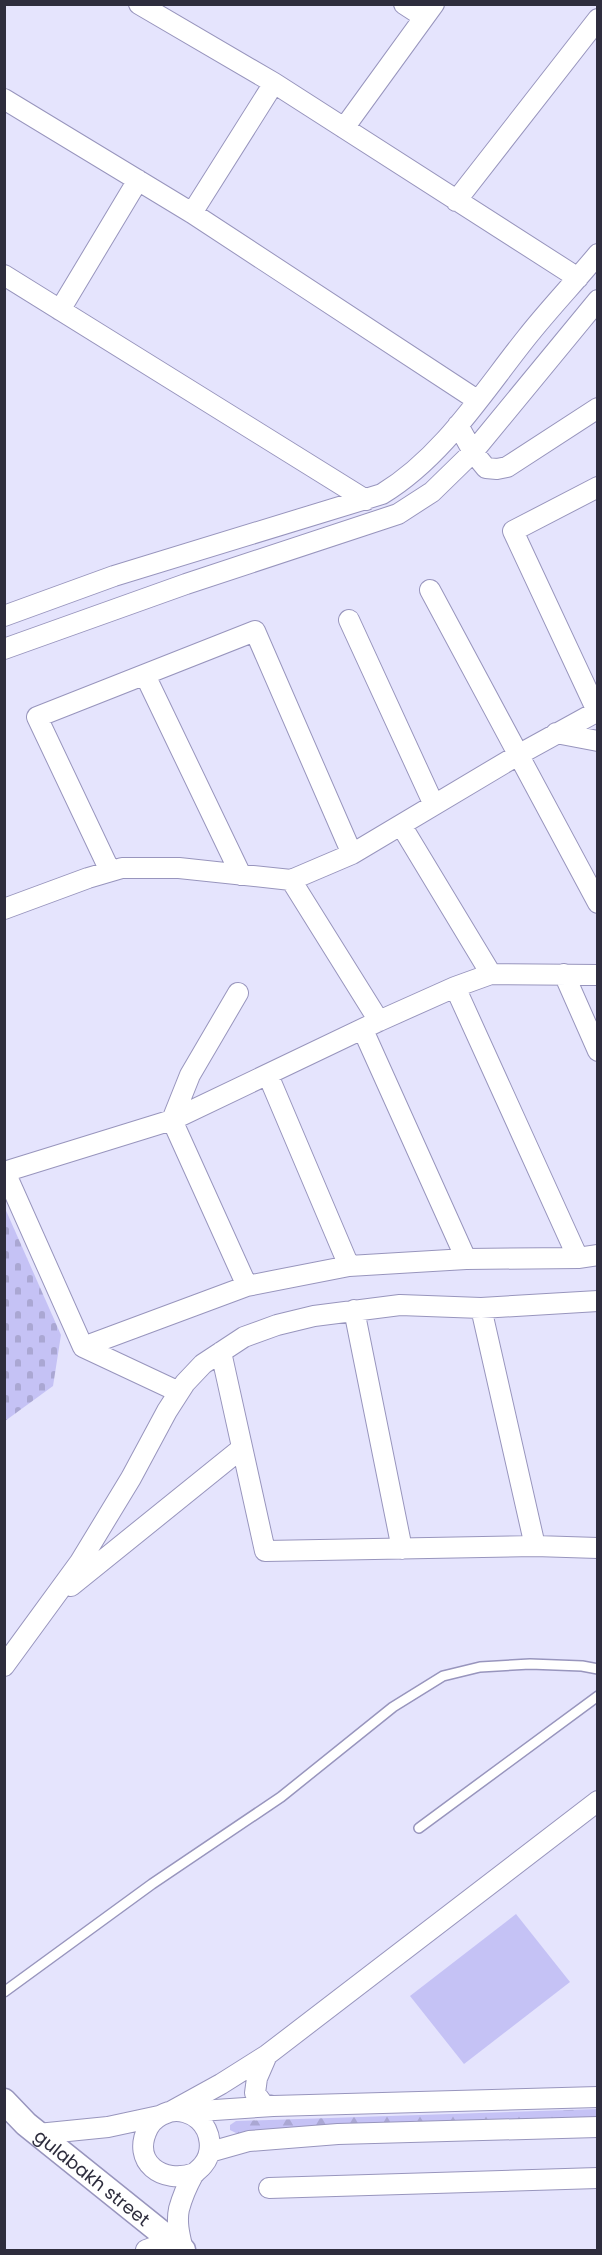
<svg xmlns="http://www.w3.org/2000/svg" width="602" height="2255" font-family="Poppins,sans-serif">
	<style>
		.forest { fill: url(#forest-firs) }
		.cemetery { fill: url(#cemetery-stones) }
		.pitch { fill: #c5c2f5 }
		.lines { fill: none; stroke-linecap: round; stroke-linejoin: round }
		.service-casing { stroke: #9895bd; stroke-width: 12 }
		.minor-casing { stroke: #9895bd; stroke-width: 22 }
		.tertiary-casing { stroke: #9895bd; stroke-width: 27 }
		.service { stroke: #fff; stroke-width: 9 }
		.minor { stroke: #fff; stroke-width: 20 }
		.tertiary { stroke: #fff; stroke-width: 24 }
		.labels { text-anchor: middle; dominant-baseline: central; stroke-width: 4.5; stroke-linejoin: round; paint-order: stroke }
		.street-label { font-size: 18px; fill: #2e2d3d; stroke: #f3f3fc }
	</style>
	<defs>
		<pattern id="forest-firs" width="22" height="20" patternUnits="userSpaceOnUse" patternTransform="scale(1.5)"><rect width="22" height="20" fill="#c5c2f5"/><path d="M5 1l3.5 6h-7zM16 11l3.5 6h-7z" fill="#aaa7d3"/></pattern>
		<pattern id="cemetery-stones" width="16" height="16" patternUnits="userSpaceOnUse" patternTransform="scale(1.5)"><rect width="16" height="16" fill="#c5c2f5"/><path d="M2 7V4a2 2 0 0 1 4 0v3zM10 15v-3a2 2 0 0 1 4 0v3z" fill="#aaa7d3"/></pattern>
	</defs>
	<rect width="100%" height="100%" fill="#e5e4fd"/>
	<path class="forest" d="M598 2109 597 2117 258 2133H236L230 2130V2125L236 2121Z"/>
	<path class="cemetery" d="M4 1206 61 1335 53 1386 5 1421Z"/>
	<path class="pitch" d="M516 1914 570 1982 464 2064 410 1996Z"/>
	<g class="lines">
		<defs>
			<path id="service" d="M419 1828 598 1696
				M4 1992 152 1884 281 1797 393 1707 443 1676 480 1667 530 1664 582 1666 598 1669"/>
			<path id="minor" d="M139 4 274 83 578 278
				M404 4 424 17
				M4 99 192 213 477 400
				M344 128 434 4
				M456 201 598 19
				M192 213 274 83
				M4 275 366 500
				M60 310 138 180
				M458 425 473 452 486 468 497 469 507 467 598 408
				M430 590 598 903
				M4 616 114 576 382 494C443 457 483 392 527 337 549 309 575 282 598 254
				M349 620 434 805
				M4 649 186 584 398 514 432 492 473 452 598 300
				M145 675 241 875
				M597 711 513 531 598 487
				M556 733 598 741
				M401 825 491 974
				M110 871 37 717 255 631 352 854
				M291 880 379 1021
				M4 909 88 878 122 868H179L291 880 352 854 518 755 598 711
				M564 974 598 1051
				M455 987 578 1258
				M238 993 190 1075 172 1120 247 1286
				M363 1030 466 1259
				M268 1075 349 1266
				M4 1172 172 1120 379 1021 455 987 491 974 598 975
				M5 1172 83 1347 179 1392
				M481 1308 535 1546
				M354 1310 402 1549
				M83 1347 247 1286 349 1266 466 1259 578 1258 598 1255
				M221 1352 265 1551 535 1546 598 1548
				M71 1586 242 1448
				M4 1666 80 1562 131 1478 167 1411 185 1383 203 1364 244 1337 277 1325 314 1316 400 1305 481 1308 598 1301
				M267 2055 257 2078 255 2093 263 2104 273 2106
				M172 2111 221 2084 267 2055 598 1801
				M185 2112 273 2106 598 2097
				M38 2134 108 2127 159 2116
				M210 2152 249 2141 338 2134 598 2127
				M269 2188 598 2178
				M146 2250 171 2241
				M183 2250C180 2237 176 2223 179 2209 182 2198 187 2186 193 2175 196 2171 200 2169 203 2165 214 2152 211 2131 199 2120 192 2113 179 2109 169 2112 160 2115 152 2120 148 2128 131 2162 162 2185 195 2173"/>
			<g id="tertiary">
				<path id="s1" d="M4 2101 26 2124 183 2250"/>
			</g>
		</defs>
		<use href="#service" class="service-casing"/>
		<use href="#minor" class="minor-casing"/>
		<use href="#tertiary" class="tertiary-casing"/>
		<use href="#service" class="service"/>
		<use href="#minor" class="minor"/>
		<use href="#tertiary" class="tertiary"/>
	</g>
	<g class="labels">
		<g class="street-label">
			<text stroke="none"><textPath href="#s1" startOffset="117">gulabakh street</textPath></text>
		</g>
	</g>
	<rect width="602" height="2255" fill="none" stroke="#2e2d3d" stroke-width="12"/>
</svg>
